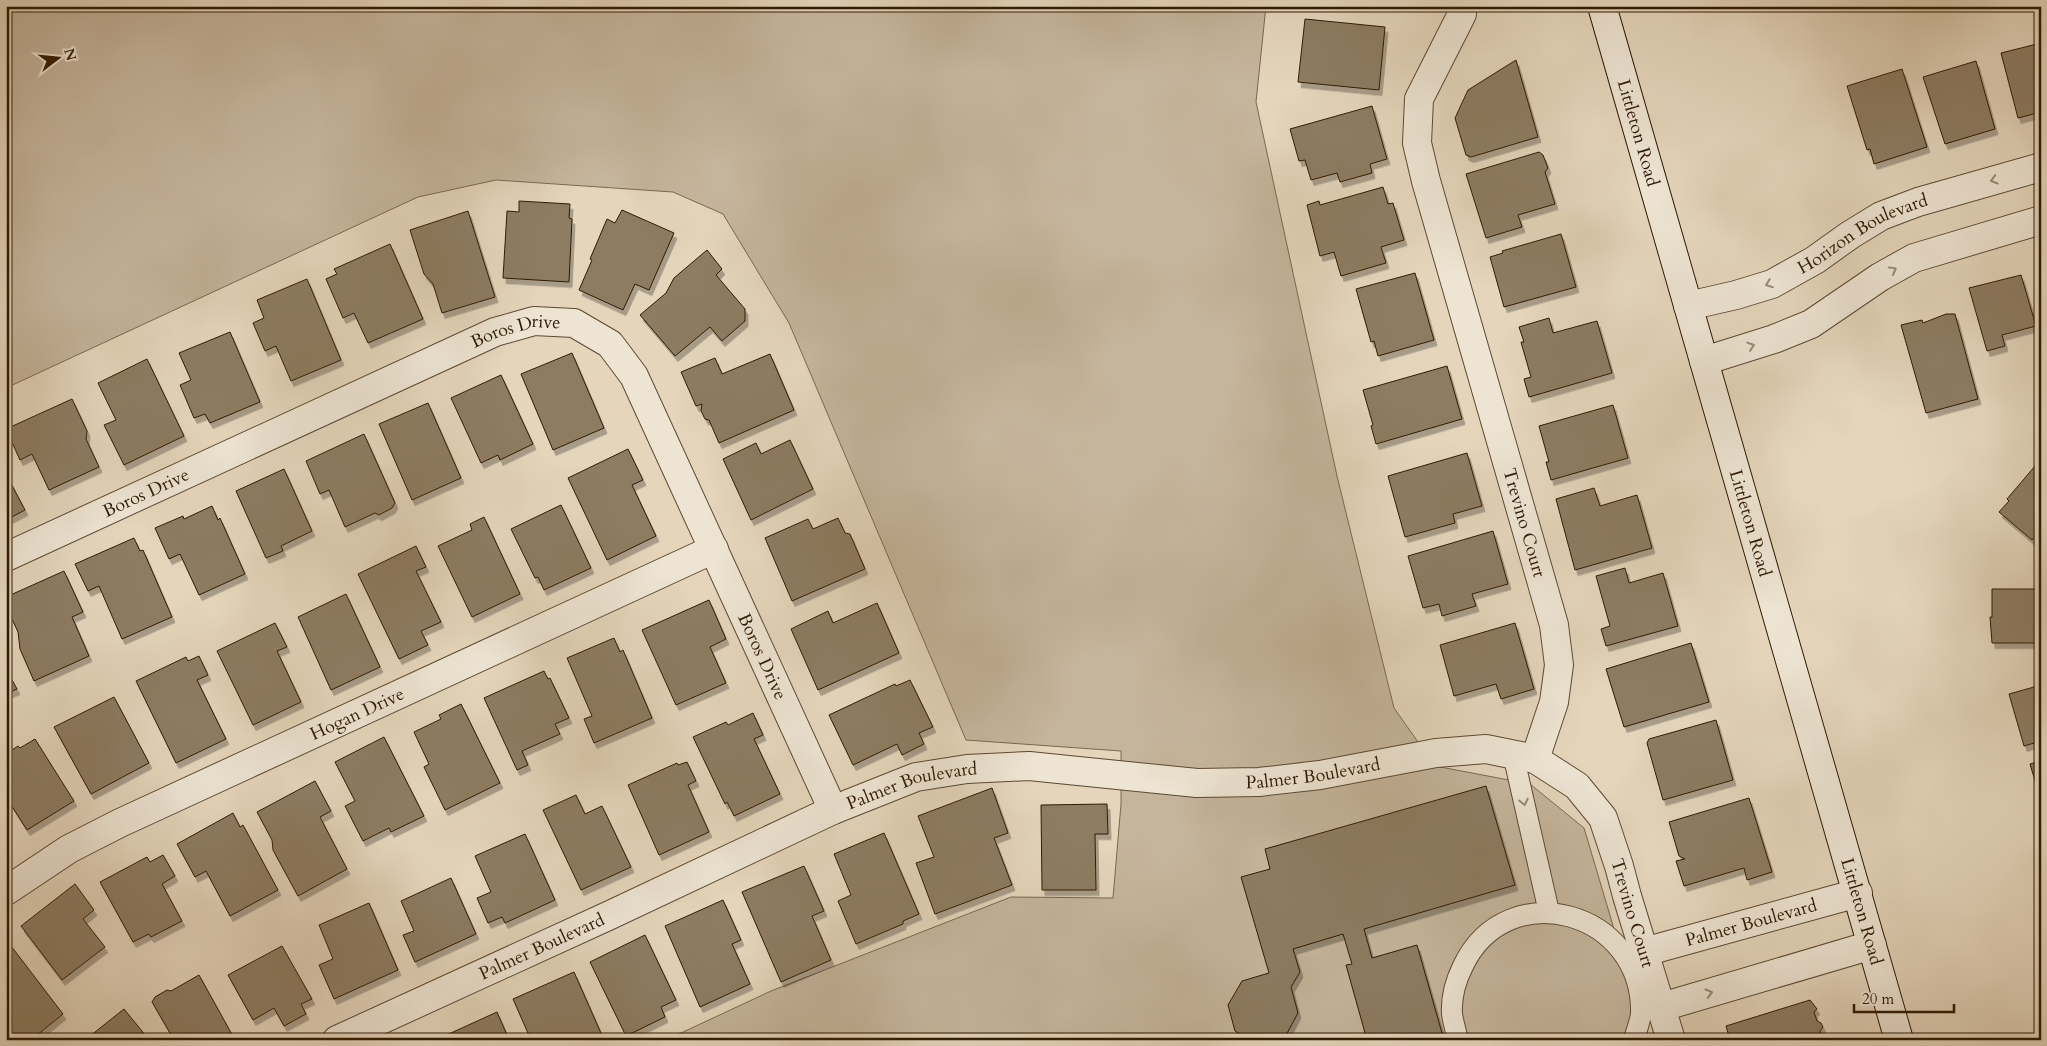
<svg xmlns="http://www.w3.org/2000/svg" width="2047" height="1046" font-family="Cardo,serif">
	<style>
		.green { fill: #c5b59c; stroke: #7a684f }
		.building { fill: #8d7c62; stroke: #2f1b02; filter: url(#shadow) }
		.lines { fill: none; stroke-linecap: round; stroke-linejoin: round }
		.lane-casing { stroke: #5c4a30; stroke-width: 22 }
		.street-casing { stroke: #5c4a30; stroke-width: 30 }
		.secondary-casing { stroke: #2f1b02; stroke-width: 30 }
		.lane { stroke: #ede4d3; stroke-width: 20 }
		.street { stroke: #ede4d3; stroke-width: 28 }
		.secondary { stroke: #ede4d3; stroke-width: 28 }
		.oneway { stroke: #988a75 }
		.labels { text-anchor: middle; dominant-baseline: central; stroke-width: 4; stroke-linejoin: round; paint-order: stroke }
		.street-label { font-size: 18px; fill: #2f1b02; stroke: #ede4d3 }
	</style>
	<defs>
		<filter id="shadow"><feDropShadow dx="3" dy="5.5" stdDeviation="0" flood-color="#0004"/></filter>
	</defs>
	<rect width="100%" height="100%" fill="#e4d5bb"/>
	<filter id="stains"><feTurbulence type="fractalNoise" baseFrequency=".004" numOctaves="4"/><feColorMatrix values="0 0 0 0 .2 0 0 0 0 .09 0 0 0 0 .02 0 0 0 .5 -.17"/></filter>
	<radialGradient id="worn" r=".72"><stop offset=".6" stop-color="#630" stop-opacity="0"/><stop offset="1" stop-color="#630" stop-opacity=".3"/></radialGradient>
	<path class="green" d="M6 6H1266L1256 102 1337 476 1394 708 1435 766 1530 784 1584 828 1647 1040H666L771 991 1011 897 1113 898 1121 804V751L966 740 789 323 723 214 673 192 496 180 418 197 6 388Z"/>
	<path class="building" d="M1305 19 1385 27 1379 90 1298 82Z
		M2041 43V112L2018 118 2001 53Z
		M1516 60 1538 137 1471 157 1466 155 1455 118 1468 90Z
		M1976 61 1995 129 1945 144 1923 77Z
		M1902 69 1927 147 1874 164 1870 149 1867 150 1847 86Z
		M1372 106 1387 159 1370 164 1372 173 1340 182 1337 173 1311 180 1305 160 1299 161 1290 129Z
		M1539 152 1543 155 1548 168 1545 172 1555 204 1518 215 1522 227 1486 238 1466 174Z
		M1383 187 1388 204 1393 203 1404 240 1381 247 1386 263 1341 276 1334 252 1320 256 1307 205 1319 201 1320 205Z
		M519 201 570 204 569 218 572 219 569 282 503 278 507 211 519 212Z
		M622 210 674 233 649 290 635 284 623 310 579 290 592 260 590 259 607 219 615 223Z
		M468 211 495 297 442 313 433 284 424 274 410 230Z
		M1561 234 1576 287 1504 307 1490 257 1503 253 1502 251Z
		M390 244 423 319 368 343 354 313 343 318 326 279 337 274 334 269Z
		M707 250 722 269 716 275 745 309V321L722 341 710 327 675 356 640 315 666 293 674 278Z
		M1415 273 1434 340 1378 356 1374 341 1371 342 1356 289Z
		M2021 275 2036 326 2002 335 2005 346 1987 351 1969 288Z
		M307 279 341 360 291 381 276 346 265 351 253 323 264 318 257 300Z
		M1946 314H1955L1978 399 1926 413 1901 325 1922 320 1923 323Z
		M1549 318 1553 333 1597 321 1612 373 1529 397 1524 379 1531 377 1521 342H1524L1519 327Z
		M230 332 260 402 210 423 205 414 194 418 180 385 191 380 179 353Z
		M572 353 604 428 553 450 521 374Z
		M770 354 794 410 719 443 709 420 705 419 701 411 702 404 696 406 681 372 715 358 722 374Z
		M147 359 184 436 124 465 104 425 116 420 98 383Z
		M1447 366 1462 419 1376 444 1371 426 1373 425 1363 390Z
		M501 375 533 444 500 460 498 455 481 463 451 398Z
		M72 399 87 431 86 439 99 467 49 490 32 454 20 460 6 429Z
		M428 403 461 478 412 500 379 424Z
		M1613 405 1628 458 1551 480 1546 462H1549L1539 426Z
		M364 434 395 503 392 508 379 515 375 513 345 527 329 490 320 494 306 461Z
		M790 440 813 489 751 520 723 459 756 443 761 454Z
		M628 449 643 480 632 485 656 536 607 560 568 478Z
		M1467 453 1482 506 1453 514 1455 523 1405 537 1388 476Z
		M2041 459V530L2032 540 1999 512 2009 501 2007 499Z
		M284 469 312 531 281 546 283 551 266 558 236 491Z
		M6 474 25 510 6 520Z
		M1594 488 1600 506 1637 495 1652 548 1575 570 1556 499Z
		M561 505 591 568 544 590 538 577 535 578 511 529Z
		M212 506 218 520 220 518 245 574 199 595 180 554 169 559 155 528 183 516 184 519Z
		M484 517 520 594 472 617 438 546 472 530 470 524Z
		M838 518 845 533 850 534 865 569 792 601 765 538 808 519 813 529Z
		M1493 531 1508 584 1472 594 1476 606 1442 616 1439 604 1423 608 1408 556Z
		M134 538 140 551 143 550 172 617 122 639 99 586 88 591 75 564Z
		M416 546 426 567 416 571 441 622 421 631 428 645 399 659 358 574Z
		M1625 568 1629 583 1663 573 1678 626 1606 646 1601 629 1610 626 1596 576Z
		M64 571 83 612 72 617 89 656 34 681 20 649 18 632 6 606V597Z
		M1992 589H2041V643H1992L1990 617H1992Z
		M346 594 380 667 331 690 298 617Z
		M709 600 726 639 710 647 726 683 676 705 642 630Z
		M877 603 899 653 818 690 791 629 828 611 833 623Z
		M275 623 287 647 277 651 301 702 253 725 217 651Z
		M1515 623 1534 689 1501 699 1496 684 1454 696 1440 645Z
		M614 638 620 652 623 650 652 718 594 743 584 719 592 716 567 658Z
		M1691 643 1709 702 1624 727 1606 669Z
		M199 656 208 675 197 680 226 739 176 763 136 681 186 657 188 661Z
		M6 669 17 689 6 694Z
		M544 671 548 679 550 678 569 718 555 724 560 734 522 751 528 765 517 770 484 698Z
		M910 680 933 727 919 733 924 744 902 755 897 744 853 765 829 715 895 684 896 686Z
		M2041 685V741L2024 746 2009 694Z
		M114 697 149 763 91 794 54 727Z
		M461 704 500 783 445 810 424 767 429 764 414 732 441 719 439 715Z
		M753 713 763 735 754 739 780 794 734 816 727 802 725 804 693 737 726 722 728 725Z
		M1716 720 1733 780 1663 800 1647 743 1649 739Z
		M384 737 424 816 391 832 389 828 363 841 345 806 355 801 335 762Z
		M35 739 74 801 27 830 6 797V754L18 746 20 748Z
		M2041 761V801L2030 764Z
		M687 762 696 781 688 785 709 832 659 855 628 785 677 763 678 765Z
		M315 781 331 811 320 817 347 869 298 896 273 850 272 840 257 812Z
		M1486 786 1515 885 1364 929 1372 958 1417 945 1444 1040H1367L1346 965 1352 964 1343 934 1293 949 1300 972 1291 987 1298 1013 1285 1037 1275 1040H1251L1235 1031 1228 1005 1242 981 1269 973 1241 877 1270 869 1265 849Z
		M992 788 1008 833 994 838 1012 885 935 914 916 863 934 857 918 816Z
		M576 795 585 814 602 806 631 867 581 890 543 810Z
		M1749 798 1772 872 1747 880 1744 868 1684 886 1676 861 1685 859 1679 856 1669 822Z
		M1107 804 1108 834H1095L1096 890H1042L1041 805Z
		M233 813 240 827 243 825 278 890 230 916 206 871 195 877 177 844Z
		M884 833 919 914 903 921V924L856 944 838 901 851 895 834 854Z
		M525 834 555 900 505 923 502 917 488 923 477 898 491 892 475 856Z
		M163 855 175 876 162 884 182 921 151 937 149 934 133 942 100 882 147 857 150 862Z
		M804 866 824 911 812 916 831 960 781 982 742 892Z
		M451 878 476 934 415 962 403 935 414 931 401 901Z
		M75 884 94 910 83 919 105 947 62 980 21 926Z
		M723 900 741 940 732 944 750 984 700 1007 665 926Z
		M369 903 398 970 334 999 319 965 333 959 319 925Z
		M645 935 676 1000 661 1007 665 1017 626 1036 590 962Z
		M8 942 63 1014 31 1040H14L6 1029Z
		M282 946 312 999 301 1004 306 1014 284 1026 274 1008 253 1020 228 975Z
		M574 972 604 1040H531L513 999Z
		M199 975 235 1040H174L152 1002 155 997 167 990 171 991Z
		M1810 1000 1817 1009 1814 1012 1817 1021 1821 1023 1823 1027 1820 1031 1823 1040H1730L1726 1026Z
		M124 1009 146 1036 141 1040H85Z
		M497 1012 507 1035 500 1038 501 1040H441L440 1038Z"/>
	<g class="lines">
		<defs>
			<path id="lane" d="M1513 754 1549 912
				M1458 1040C1456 1031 1453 1022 1452 1014 1451 997 1456 980 1463 966 1507 873 1644 911 1641 1014 1640 1022 1636 1032 1634 1040"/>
			<g id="street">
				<path id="s1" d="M1462 14 1419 99 1417 143 1426 181 1554 625 1559 665 1554 702 1535 759"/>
				<path id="s2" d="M1688 306 1736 295 1772 284 1815 260 1850 235 1881 216 1918 202 2041 167"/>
				<path d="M1704 361 1774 339 1811 324 1880 277 1914 258 2041 220"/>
				<path id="s3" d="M6 557 495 332 534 321 574 323 610 344 634 376 833 810"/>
				<path id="s4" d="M6 891 69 849 120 823 714 549"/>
				<path id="s5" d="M1644 952 1858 893"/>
				<path d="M1662 1007 1872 945"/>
				<path id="s6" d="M337 1040 608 916 833 810 916 777 967 769 1029 766 1197 783 1259 782 1320 775 1436 753 1486 749 1535 759 1577 786 1603 818 1619 866 1627 896 1671 1040"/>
			</g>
			<g id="secondary">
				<path id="s7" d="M1602 6 1899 1040"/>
			</g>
		</defs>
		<use href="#lane" class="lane-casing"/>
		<use href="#street" class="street-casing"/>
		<use href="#secondary" class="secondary-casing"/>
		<use href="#lane" class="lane"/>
		<use href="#street" class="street"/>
		<use href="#secondary" class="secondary"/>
	</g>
	<defs><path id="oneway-chevron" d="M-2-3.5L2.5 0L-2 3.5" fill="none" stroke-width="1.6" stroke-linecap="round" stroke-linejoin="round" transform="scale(1.25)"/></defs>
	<g class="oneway">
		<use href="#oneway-chevron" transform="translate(1994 180) rotate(164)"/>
		<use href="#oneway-chevron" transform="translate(1893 270) rotate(-29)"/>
		<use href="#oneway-chevron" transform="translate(1769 284) rotate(159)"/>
		<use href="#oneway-chevron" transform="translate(1751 346) rotate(-18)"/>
		<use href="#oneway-chevron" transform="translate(1524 802) rotate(77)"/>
		<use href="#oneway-chevron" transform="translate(1709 993) rotate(-16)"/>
	</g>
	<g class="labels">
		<g class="street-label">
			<text stroke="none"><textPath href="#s7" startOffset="132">Littleton Road</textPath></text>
			<text stroke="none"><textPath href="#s2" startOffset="191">Horizon Boulevard</textPath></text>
			<text stroke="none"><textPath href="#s3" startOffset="559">Boros Drive</textPath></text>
			<text stroke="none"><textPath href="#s3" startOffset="154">Boros Drive</textPath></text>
			<text stroke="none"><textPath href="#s1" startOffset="534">Trevino Court</textPath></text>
			<text stroke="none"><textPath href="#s7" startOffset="538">Littleton Road</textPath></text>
			<text stroke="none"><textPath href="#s3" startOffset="1009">Boros Drive</textPath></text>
			<text stroke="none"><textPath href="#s4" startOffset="394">Hogan Drive</textPath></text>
			<text stroke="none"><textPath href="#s6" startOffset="1035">Palmer Boulevard</textPath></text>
			<text stroke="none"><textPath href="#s6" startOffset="630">Palmer Boulevard</textPath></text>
			<text stroke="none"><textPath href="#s7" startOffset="942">Littleton Road</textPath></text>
			<text stroke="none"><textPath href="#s6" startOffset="1451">Trevino Court</textPath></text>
			<text stroke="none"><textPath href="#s5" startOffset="111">Palmer Boulevard</textPath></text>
			<text stroke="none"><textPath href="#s6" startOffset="225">Palmer Boulevard</textPath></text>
		</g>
	</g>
	<rect width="2047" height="1046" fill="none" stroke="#e4d5bb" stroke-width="25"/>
	<rect x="8" y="8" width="2032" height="1031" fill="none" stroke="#2f1b02" stroke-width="2.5"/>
	<rect x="12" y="12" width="2022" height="1021" fill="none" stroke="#2f1b02"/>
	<g transform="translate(58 58) rotate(74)" stroke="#ede4d3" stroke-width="4" paint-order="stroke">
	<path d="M0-4L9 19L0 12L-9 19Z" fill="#2f1b02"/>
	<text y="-8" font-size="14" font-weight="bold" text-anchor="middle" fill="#2f1b02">N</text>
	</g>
	<path d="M1854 1004v8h100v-8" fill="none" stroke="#2f1b02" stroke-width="2.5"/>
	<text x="1862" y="1004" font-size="15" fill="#2f1b02" stroke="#ede4d3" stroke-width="4" paint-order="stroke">20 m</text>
	<rect width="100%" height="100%" filter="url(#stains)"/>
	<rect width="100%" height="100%" fill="url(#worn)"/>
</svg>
